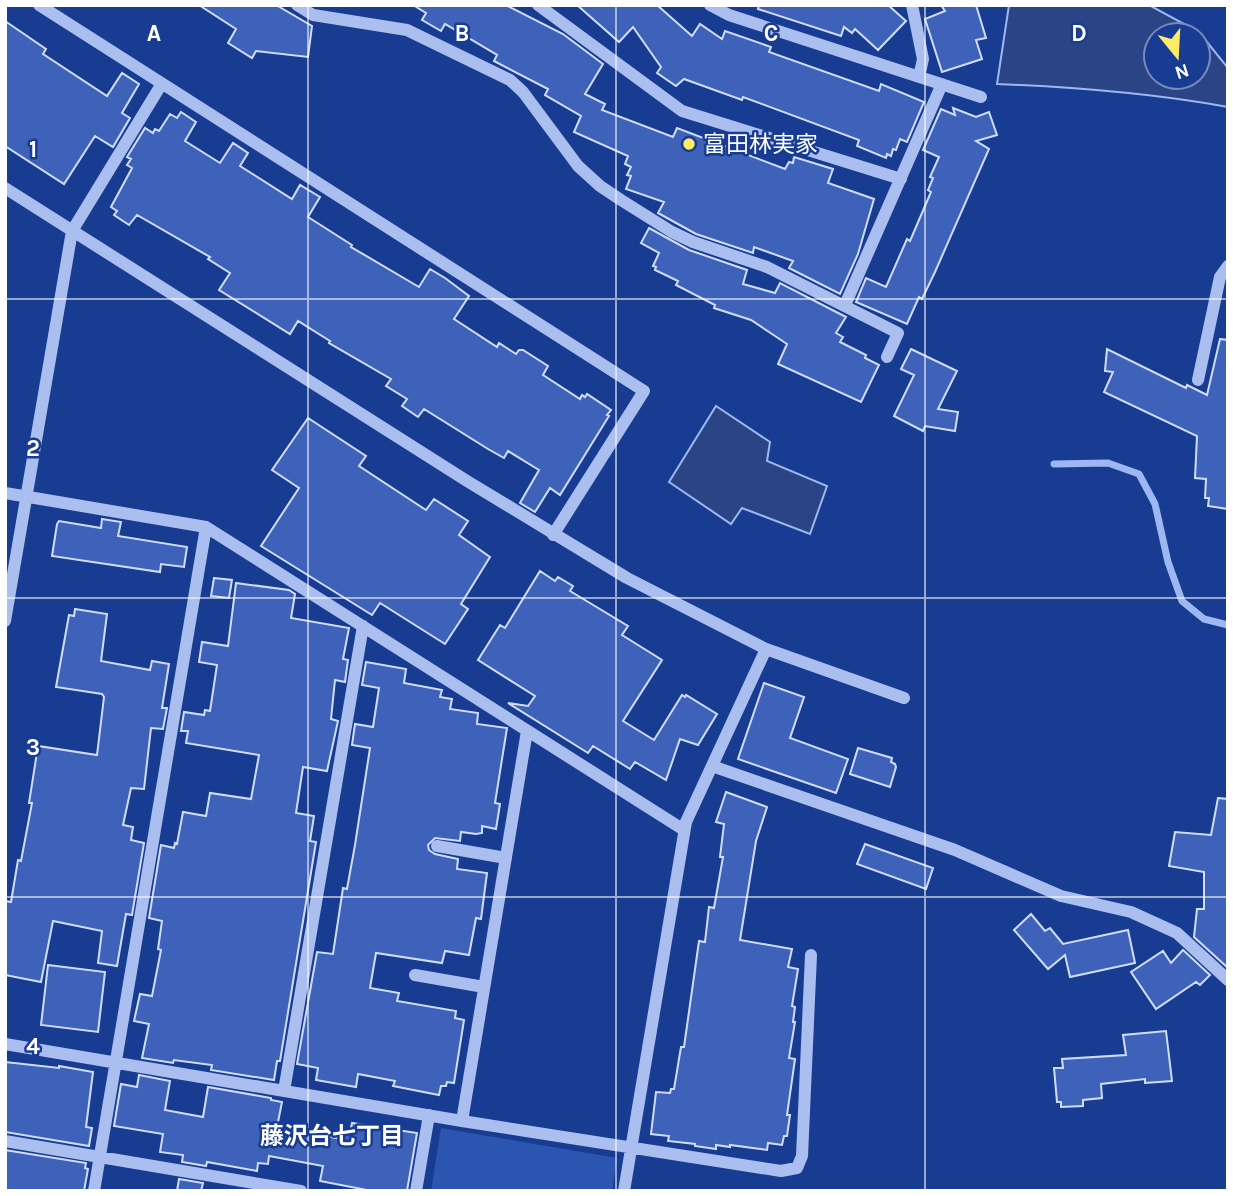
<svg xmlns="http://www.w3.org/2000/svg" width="1233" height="1196" font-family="Karla,'Noto Sans JP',sans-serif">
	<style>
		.green { fill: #2c54b1 }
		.water { fill: #2b4485; stroke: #9db7f2; stroke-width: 2; fill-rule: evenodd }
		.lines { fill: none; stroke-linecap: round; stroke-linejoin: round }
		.stream { stroke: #9db7f2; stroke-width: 7 }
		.building { fill: #3e62b9; stroke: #d0ddfb; stroke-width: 2 }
		.minor { stroke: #aabff0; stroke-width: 12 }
		.grid { fill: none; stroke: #fff; stroke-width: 2; stroke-opacity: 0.55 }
		.poi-dot { fill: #ffea68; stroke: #193c93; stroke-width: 2.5 }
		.labels { text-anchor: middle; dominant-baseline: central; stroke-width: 5; stroke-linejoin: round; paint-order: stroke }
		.poi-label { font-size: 23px; fill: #fff; stroke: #193c93; text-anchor: start }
		.neighbourhood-label { font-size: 24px; font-weight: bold; fill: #fff; stroke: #193c93 }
		.grid-label { font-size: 23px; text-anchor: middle; font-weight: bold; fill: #fff; stroke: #193c93; stroke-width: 5; stroke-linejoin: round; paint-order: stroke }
	</style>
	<rect width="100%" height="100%" fill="#193c93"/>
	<path class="green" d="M441 1128 617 1158 612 1191H431Z"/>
	<path class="water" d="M1009 5H1149L1199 32 1228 68V107C1151 93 1075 87 997 84ZM1156 35H1198V77H1156Z
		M716 406 770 442 767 461 827 486 810 534 742 508 731 524 669 482Z"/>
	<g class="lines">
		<path class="stream" d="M1054 464 1108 463 1139 474 1155 504 1168 562 1182 601 1204 619 1228 625"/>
	</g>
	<path class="building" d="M199 5H276L312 26 308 57 256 51 252 58 228 43 236 29Z
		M413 5H506L563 34 603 64 585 94 605 104 602 110 673 137 677 128 785 169 789 162 793 163 794 157 833 169 828 183 874 199 858 254 840 294 789 268 793 261 754 247 753 253 696 234 658 213 664 202 626 189 631 176 627 175 631 167 625 164 628 156 574 132 581 116 545 95 548 89 494 61 497 55 445 24 441 31 422 20 426 13Z
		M577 5H657L692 36 700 24 722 39 725 31 771 47 769 52 879 91 881 84 924 102 907 142 900 139 896 150 893 149 891 156 887 154 886 158 857 146 859 140 743 97 742 100 684 79 676 86 657 73 661 67 633 27 619 42Z
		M759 5H888L906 21 878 50 855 29 852 33 844 27 841 36 758 9Z
		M941 5H976L986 38 976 40 982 59 942 72 925 19 945 11Z
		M5 21 46 49 43 54 107 96 122 73 139 84 122 113 130 118 113 147 95 136 64 184 5 146Z
		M953 108 976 117 989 112 997 135 976 141 989 149 935 272 922 299 919 297 907 324 856 302 866 278 886 287 907 239 910 241 931 192 928 190 933 178 930 177 939 157 923 150 941 109 955 115Z
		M181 112 196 122 185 141 220 163 233 143 248 153 240 166 292 199 300 185 320 197 308 217 352 245 351 247 419 287 430 269 445 278 469 296 454 319 497 347 499 343 516 354 519 350H523L548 366 543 375 580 399 582 395 585 397 587 394 611 410 607 415 609 416 560 495 550 488 535 512 520 503 539 470 508 451 504 458 488 449 424 409 418 417 402 406 407 399 386 386 391 379 329 343 330 341 298 321 290 334 219 290 230 273 208 259 210 257 137 215 129 225 114 215 117 211 111 207 132 168 127 165 131 159 127 157 145 128 153 133 155 129 159 131 170 114 177 118Z
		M649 228 689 250 747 270 743 284 775 293 780 283 846 317 836 333 843 337 840 342 866 355 865 358 879 365 861 402 778 364 787 344 751 320 714 308 715 305 676 285 678 281 655 270 656 267 653 266 659 253 641 243Z
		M1220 339 1228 340V509L1208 506 1209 498H1205L1206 479 1195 478 1197 436 1104 392 1113 372 1105 371 1107 349 1186 388 1187 385 1207 395Z
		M911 349 957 371 938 409 958 412 955 431 925 426 923 431 894 416 914 375 901 369Z
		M308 418 366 456 359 466 426 510 434 499 468 521 459 535 490 557 461 604 468 609 445 644 380 603 372 615 261 546 299 488 272 470Z
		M102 519 121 522 118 536 187 547 184 567 161 564 160 572 52 556 57 524 59 521 101 528Z
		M540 571 555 581 558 577 573 586 570 591 628 626 622 635 662 660 623 721 654 740 682 695 685 697 686 695 717 714 698 745 680 739 666 780 635 762 630 769 593 746 588 753 508 703 528 706 535 696 478 660 500 625 505 628Z
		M214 578 232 580 229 598 211 596Z
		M236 583 289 590 295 594 291 618 349 628 343 659 348 660 345 682 335 680 331 719 338 721 327 771 303 767 296 813 314 816 310 841 316 842 280 1061H277L274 1080 211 1070 212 1065 174 1060 173 1063 142 1058 149 1024 134 1021 140 994 152 996 161 950 158 949 162 921 149 918 161 845 174 848 175 843 177 844 183 812 206 816 210 793 251 799 259 755 186 743 188 731H181L184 712 204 715 205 710 210 711 217 665 199 662 202 642 228 646Z
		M75 609 107 614 101 661 150 670 152 661 169 664 162 708H167L163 729 151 728 144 789 131 788 123 825 133 827 131 840 144 843 132 915 126 914 117 966 98 963 102 931 53 921 41 982 5 975V901L11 902 18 860 21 861 32 803H29L38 746 97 755 104 697 102 694 56 687 69 615 74 616Z
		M366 662 406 669 404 683 442 690 440 697 452 699 450 709 478 713 477 724 507 728 495 803 500 804 496 829 482 826V833L476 834 461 832 460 841 435 838 428 845 429 850 435 854 458 859 457 869 487 873 481 919 476 918 469 955 445 951 442 963 376 953 370 988 399 993 397 1001 456 1011 455 1018 464 1020 454 1083 447 1082 446 1086H441L439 1095 393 1086 395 1081 358 1074 356 1087 316 1080 318 1068 297 1064 317 952 333 954 343 888 347 889 355 845 370 748 352 745 355 724 373 727 379 688 362 685Z
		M764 683 804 697 790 738 848 759 836 793 738 759Z
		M858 748 892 758 891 762 895 764 896 767 890 787 850 774Z
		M726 792 767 807 756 841 740 940 792 949 788 967 798 969 792 1006 795 1007 793 1022H795L789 1058 795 1059 787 1115H790L787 1136H784L782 1145 768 1143 767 1150 730 1145V1147L716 1145V1149L695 1146V1144L668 1141 669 1136 651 1134 656 1092 670 1093 671 1089H674L681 1047H684L699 941 705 942 709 907 714 908 723 857H720L724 824 716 822Z
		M1218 798 1228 799V968L1194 937 1197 909H1204V872L1169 866 1175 832 1211 835Z
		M865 844 933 868 926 889 857 864Z
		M1031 914 1045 931 1050 928 1063 944 1128 930 1135 963 1070 977 1065 955 1048 969 1014 930Z
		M1183 950 1210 975 1200 985 1196 982 1156 1009 1131 972 1163 951 1171 963Z
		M48 965 105 972 98 1032 41 1025Z
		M1166 1031 1172 1081 1145 1083V1079L1101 1084 1102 1098 1083 1100V1106L1061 1107V1102H1057L1054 1068H1063L1062 1059 1126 1055 1123 1035Z
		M5 1062 59 1068V1066L93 1072 86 1127 92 1128 89 1146 5 1132Z
		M139 1075 170 1081 165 1110 203 1117 208 1087 271 1098V1100L282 1102 277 1127 336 1138 337 1131 350 1133 352 1123 417 1133 407 1191H372L320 1181 323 1166 269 1156 268 1164 258 1163 257 1171 207 1162 206 1166 182 1162 183 1155 160 1152 163 1134 114 1126 121 1084 137 1087Z
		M5 1150 86 1163 85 1168 88 1169 84 1191H5Z
		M179 1179 203 1183 201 1191H177Z"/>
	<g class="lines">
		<path class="minor" d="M39 5 644 391 553 535
			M297 5 313 15 407 30 510 80 523 92 578 166 600 186 621 200 672 232 693 242 767 267 898 333 887 357
			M538 5 682 111 901 179
			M710 5 729 15 981 97
			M912 5 923 59 919 77
			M5 188 467 481 627 578 766 649 904 698
			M845 305 942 84
			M1198 380 1220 277 1228 266
			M5 493 206 527 684 830
			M5 621 72 231 161 85
			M712 766 955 850 1061 896 1131 912 1177 933 1228 980
			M437 846 506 858
			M415 975 484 987
			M5 1044 462 1121 781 1171 797 1168 802 1156 811 955
			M284 1091 363 626
			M462 1121 527 731
			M5 1141 301 1191
			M94 1191 206 527
			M416 1191 429 1115
			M624 1191 686 822 766 649"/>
	</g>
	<path class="grid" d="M308 5V1191M616 5V1191M925 5V1191M5 299H1228M5 598H1228M5 897H1228"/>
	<circle class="poi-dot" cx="689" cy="144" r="7"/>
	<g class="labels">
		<g class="poi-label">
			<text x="703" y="144">富田林実家</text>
		</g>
		<g class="neighbourhood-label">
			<text x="332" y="1136">藤沢台七丁目</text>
		</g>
	</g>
	<g class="grid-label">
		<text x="154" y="41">A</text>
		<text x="462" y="41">B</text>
		<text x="771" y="41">C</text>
		<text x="1079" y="41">D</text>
		<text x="33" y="157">1</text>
		<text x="33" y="456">2</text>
		<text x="33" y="755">3</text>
		<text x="33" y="1054">4</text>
	</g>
	<rect width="1233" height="1196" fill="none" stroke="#ffffff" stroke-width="14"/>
	<g transform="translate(1177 56) rotate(162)"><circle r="33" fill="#193c93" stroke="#758abe" stroke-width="2"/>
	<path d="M0-5L12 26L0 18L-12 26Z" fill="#ffea68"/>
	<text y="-10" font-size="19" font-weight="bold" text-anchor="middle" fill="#ffffff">N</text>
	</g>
</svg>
